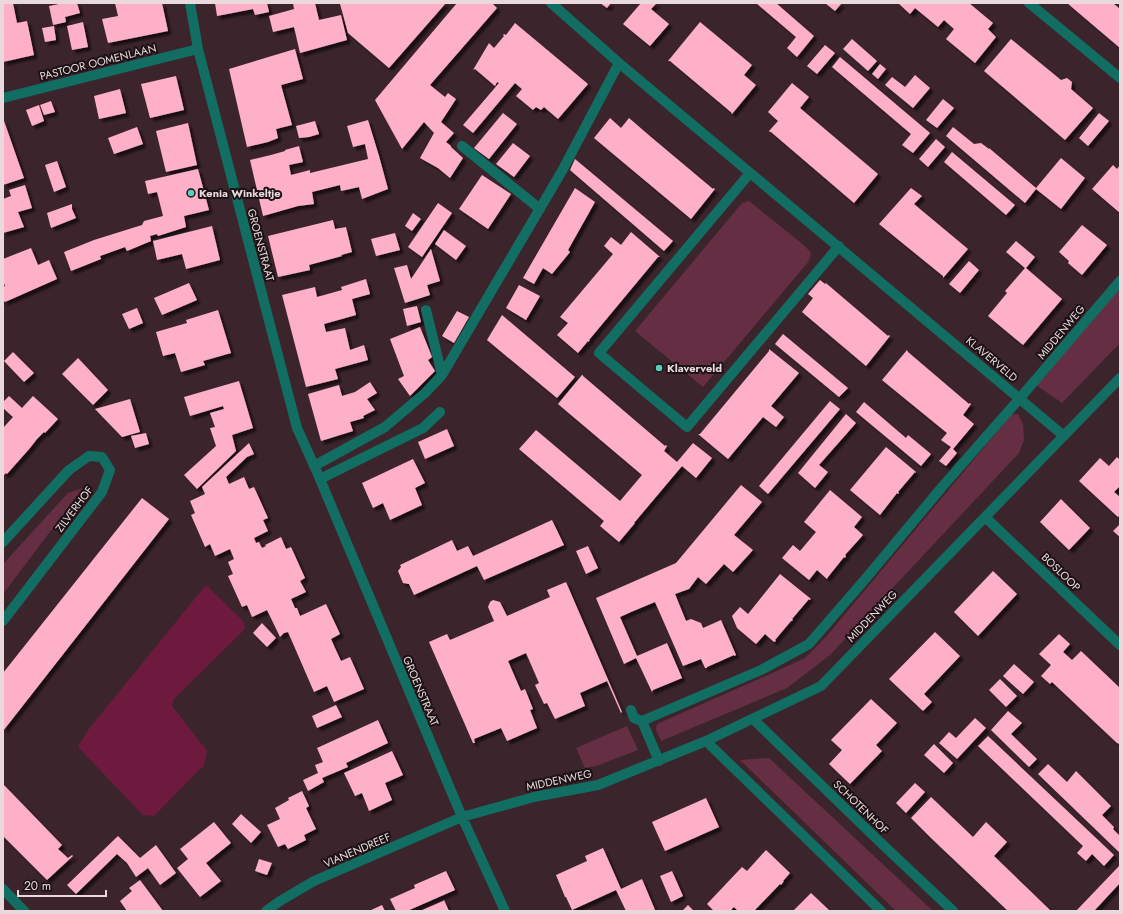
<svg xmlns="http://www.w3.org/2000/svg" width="1123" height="914" font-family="Jost,sans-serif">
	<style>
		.green { fill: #662e43 }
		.water { fill: #6e1a3f }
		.building { fill: #ffb0c9; filter: url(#shadow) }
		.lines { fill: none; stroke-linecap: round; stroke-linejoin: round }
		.minor { stroke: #126e63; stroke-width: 10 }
		.poi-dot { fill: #5acebd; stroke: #1c1114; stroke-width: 1.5 }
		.labels { text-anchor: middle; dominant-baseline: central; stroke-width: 4; stroke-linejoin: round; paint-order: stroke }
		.street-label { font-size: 11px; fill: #e9d9dd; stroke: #1c1114 }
		.poi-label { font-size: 11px; font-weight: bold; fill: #e9d9dd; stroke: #1c1114; text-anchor: start }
	</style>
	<defs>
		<filter id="shadow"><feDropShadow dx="3.5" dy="3.5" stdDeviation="1" flood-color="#0009"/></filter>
	</defs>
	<rect width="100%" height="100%" fill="#3c242c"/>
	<path class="green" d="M749 201 805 246 811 253 809 261 703 387 635 331 742 203Z
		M1120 286V343L1062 403 1036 385Z
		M1018 414 1023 424 1024 440 1019 453 830 655 787 688 661 741 656 730 657 724 768 675 805 658 825 638 1011 415Z
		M83 488 3 594V564L68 493Z
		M627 726 638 750 596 766 585 768 576 748Z
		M769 758 933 911H896L740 760Z"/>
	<path class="water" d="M206 585 244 622 245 629 174 699 172 706 207 751 204 765 154 816 143 815 78 747 88 730Z"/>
	<path class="building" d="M3 3H13L17 23 27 21 34 55 3 62Z
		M64 3H77L80 13 65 17 66 22 53 25 49 6Z
		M115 3H162L168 31 108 43 102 19 118 16Z
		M215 3H267L269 12 255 15 253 9 217 16Z
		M293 3H315L319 20 341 15 347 40 300 53 294 27 273 32 269 16 294 9Z
		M341 3H446L389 68 348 33 340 4Z
		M457 3H492L497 8 430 85 445 97 448 93 456 99 441 122 454 133 446 142 451 146V147L463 158 450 178 438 168 420 158 434 133 424 122 402 149 375 100Z
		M600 3H611L607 8Z
		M641 3H657L651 9 669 24 650 46 623 24Z
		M756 3H776L814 36 797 57 787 48 796 37Z
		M825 3H842L835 11Z
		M898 3H969L993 23 988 29 996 37 975 63 946 39 954 29 944 20 938 27 915 8 910 14Z
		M1067 3H1113L1120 9V48Z
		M83 22 88 47 72 50 67 26Z
		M700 22 752 65 744 75 756 85 732 114 731 113H732L670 61H668Z
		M515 23 588 84 558 119 544 107 541 110 536 107 533 110 516 96 522 89 515 83 473 133 463 125 499 83 497 82 495 86 475 69 473 70 489 43 494 48 504 36 503 35 504 34 506 35Z
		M54 26 56 40 45 42 42 28Z
		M852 39 877 61 868 71 843 49Z
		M1011 39 1061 80 1067 78 1072 82 1071 89 1093 108 1065 140 984 71Z
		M825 45 835 53 817 74 807 66Z
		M295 49 303 79 281 85 292 125 276 129 278 138 268 142 247 147 229 69Z
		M840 57 930 133 913 153 902 145 911 134 832 67Z
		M880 64 886 69 878 79 872 74Z
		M915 75 930 88 913 108 885 85 892 77 905 87Z
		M176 76 184 110 150 118 141 84Z
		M792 83 809 97 800 108 878 174 854 203 771 132H770L769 131 778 121 768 112Z
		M120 89 126 113 99 119 94 96Z
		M943 99 954 108 937 128 926 120Z
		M51 101 55 112 44 115 40 105Z
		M39 105 44 121 32 126 26 110Z
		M503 113 517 124 489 159 474 148Z
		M1099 113 1109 121 1088 146 1079 138Z
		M3 118 24 178 3 185Z
		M610 118 621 128 629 118 651 137 713 189V188L715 189 691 219 594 138Z
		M368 120 379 156 388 189 362 199 359 187 341 191 340 185 312 192 314 204 298 206 263 216 250 160 271 155 285 151V150L299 146 303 162 289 165 291 175 310 170V173L368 159 365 144 353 147 347 126Z
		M315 121 319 134 309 137 299 138 296 126Z
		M188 123 197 165 166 172 156 131Z
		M137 127 143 144 114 154 108 138Z
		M953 127 974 144 981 143 989 149V148L1036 188 1061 158 1085 178 1061 209 1036 189 1025 203 946 136Z
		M936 139 945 147 928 167 919 159Z
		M513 143 530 156 514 177 496 164Z
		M952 152 1015 205 1006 215 944 162Z
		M575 159 673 241 664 251 570 170Z
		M57 161 66 187 54 192 45 165Z
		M1113 165 1117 169 1120 165V213L1092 189Z
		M198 169 209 210 184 216 186 227 158 236 157 234 150 236 151 241 127 251 125 247 100 256 101 259 71 271 64 252 94 240 142 225 144 221 163 216 157 192 148 194 145 181Z
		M482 175 511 194 488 229 459 209Z
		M25 185 32 208 18 212 24 227 3 233V199L11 196 9 190Z
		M575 188 595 202 568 250 570 252 552 274 543 268 534 284 523 278Z
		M911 188 922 196 914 204 968 249 943 278V276L879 224Z
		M438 203 452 213 422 257 408 247Z
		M72 204V209L76 218 51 228 47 213Z
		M413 213 421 219 412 231 405 226Z
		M333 220 335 229 346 227 352 252 341 255 342 256 309 265 310 270 278 277 268 236Z
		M1082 225 1107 245 1082 275 1068 263 1069 261 1059 252Z
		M212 226 220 260 186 269 182 254 157 260 153 241Z
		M444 230 466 246 456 260 435 244Z
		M631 232 660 257H658L589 340H590L588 342V341L578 353 557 335 568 323 560 317 613 254 604 246 611 237 621 245Z
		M395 233 400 250 376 256 371 239Z
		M1016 241 1035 257 1026 268 1062 299 1023 345 988 316 1007 293 1005 291 1025 268 1006 252Z
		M31 248 38 265 49 260 57 279 5 302 3 300V287L5 286 3 281V259Z
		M431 249 440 281 427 285 430 295 405 303 394 268 407 265 411 279Z
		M969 261 979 270 960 293 949 284Z
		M366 279 370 294 352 299 356 315 324 324 326 332 345 328 350 350 364 345 368 360 335 369 338 379 306 387 282 295 315 287 317 297 342 290 341 287Z
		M820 280 825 284 826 283 827 284 888 336 889 335 890 336 866 366 802 312 813 298 808 294Z
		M189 283 197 300 162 315 154 298Z
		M519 285 540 296 526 320 506 308Z
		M417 306 421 322 407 326 403 309Z
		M137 308 143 323 129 329 122 314Z
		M218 310 231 353 203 361 205 365 181 372 175 353 163 356 156 332 187 323 186 320Z
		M457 311 469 317 454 343 442 336Z
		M502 315 575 377 557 398 487 340Z
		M420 327 432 357 428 360 435 371 410 396 398 379 404 376 390 339Z
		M783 334 848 388 839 397 775 344Z
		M769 349 799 373 771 406 784 417 776 427 763 417 728 459 698 434H700L734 393 769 351Z
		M907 350 908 352 969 404 970 403 971 404 963 415 974 424 953 449 957 453 946 466 939 461 951 447 941 440 947 433 882 380Z
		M13 352 34 373 24 382 4 361Z
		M78 358 108 390 93 405 62 374Z
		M582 375H583V376L665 446 666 445 667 446 664 451 677 462 693 443 712 458 696 478 682 466 634 523H635L619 542 600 526 604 521 519 449 536 430 620 501 642 475 558 404Z
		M239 381 253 428 232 435 236 451 197 489 184 475 216 446 210 428 215 427 210 413 224 409 223 406 190 416 184 397Z
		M370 382 377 393 367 399 375 410 363 416 364 418 350 422 353 431 321 441 308 394 339 385 342 396 355 392Z
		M9 396 22 408 33 396 58 419 45 433 44 432 37 439 30 448 7 474 6 473 3 476V428L13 417 3 408V402Z
		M130 399 140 432 122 437 95 409Z
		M830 401 840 409 768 494 759 486Z
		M864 402 906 438 908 435 931 454 921 466 856 412Z
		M846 414 856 423 819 465 828 472 815 488 798 473Z
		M447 429 454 446 425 459 418 442Z
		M146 433 149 444 135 448 131 436Z
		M249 443 254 454 247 457 226 477 229 484 244 477 249 489 254 487 268 518 263 520 268 531 254 538 256 543 259 542 262 548 266 546 265 545 281 537 286 549 291 547 305 578 300 581 306 592 291 599 295 608H297L300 616 326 604 340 634 331 639 335 648 341 661 350 657 364 689 334 702 327 686 314 692 288 632 284 633 280 637 267 610 252 617 247 605 242 607 228 576 233 574 228 562 234 559 230 549 215 556 210 544 205 547 191 515 195 513 190 501 205 494 202 487Z
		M886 447 916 472 915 473V472L898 492 899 493 898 494 897 493 880 515 850 490Z
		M1117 457 1120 460V486L1114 492 1120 497V515L1118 517 1079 481 1100 458 1109 466Z
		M413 459 425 483 415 488 422 505 390 520 383 503 373 508 362 483Z
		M741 485 762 502 734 535 753 550 733 572 724 564 706 584 698 577 689 589 675 594 686 621 691 619 701 623 703 628 721 620 736 655 734 656V655L707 667V668H705L701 659 683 666 655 602 631 612 620 617 637 656 667 643 682 678 653 690 652 692 636 658 624 664 596 598 676 563Z
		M830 490 862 517 854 527 863 535 845 555 846 556 845 558 844 557 828 577 827 579 817 570 809 580 782 558 793 545 800 551 816 532 804 522Z
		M142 498 169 519 3 731V673Z
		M1061 499 1090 528 1069 550 1040 522Z
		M552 520 564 545 484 580 477 566 414 595 409 584 403 583 398 571 401 567 400 565 452 540 457 551 468 546 473 556Z
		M1120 524V537L1113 531Z
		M588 546 598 568 586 574 576 551Z
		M993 571 1017 594 978 636 954 612Z
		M780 574 811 599 809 600V599L792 619 793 620 792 621H791L775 640 776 641 774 642 765 634 756 644 737 628 732 616 740 607 748 614Z
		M566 582 622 712 621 713 607 681 580 693 585 706 555 719 547 703 544 704 535 685 539 683 526 653 508 661 521 691 525 689 533 709 530 710 537 728 507 741 501 728 474 739 475 743H473L429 642 447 634 450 640 494 621 488 607 490 602 493 600 500 602 507 616 550 597 547 590Z
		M262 623 276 638 267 647 253 633Z
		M935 632 960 656 924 694 932 702 923 711 889 679Z
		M1059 634 1070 644 1063 652 1072 660 1081 651 1120 688V744L1117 743 1052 682 1050 684 1041 676 1051 665 1039 654Z
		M1014 664 1034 682 1023 694 1003 676Z
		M1000 679 1017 696 1006 707 989 690Z
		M871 699 897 723 876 745 882 751 850 784 829 764 842 750 831 740Z
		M336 705 342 717 317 728 312 716Z
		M1008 711 1022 723 1011 734 1037 759 1029 767 991 730Z
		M975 718 986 728 957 759 939 743 949 732 956 738Z
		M378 720 388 743 346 763 348 767 322 778 324 782 308 791 303 780 318 773 315 765 323 762 317 748Z
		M988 736 1114 855 1104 866 1092 854 1086 861 1077 853 1083 846 978 746Z
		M934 744 953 763 944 773 924 755Z
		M392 751 403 775 385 783 392 800 369 811 362 793 355 796 344 773Z
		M1048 764 1067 782 1076 771 1111 806 1102 815 1114 827 1113 829 1120 836V853L1038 774Z
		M915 783 925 792 906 813 896 803Z
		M4 785 62 845 58 849 68 858 72 855 73 856 47 880 3 836V786Z
		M302 791 309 806 306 808 316 829 304 835 306 840 288 849 285 844 278 847 267 825 280 819 275 808 289 800 288 798Z
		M931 797 973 837 986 822 1007 842 994 856 1051 911H1008L931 838 911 818Z
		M706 798 719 827 665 851 652 822Z
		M241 814 261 832 251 843 232 824Z
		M214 822 231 843 206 863 221 881 200 897 177 868 188 859 180 849Z
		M118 836 140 858 156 845 176 873 160 885 148 868 136 877 127 863 117 854 76 894 67 885Z
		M603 848 621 889 642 879 655 910 653 911H626L616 890 572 910 566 897H565L563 892 556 875 587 861 585 856Z
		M766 850 790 873 783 881H784L781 885 780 884 754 911H738L734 907 730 911H714L707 904 742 867 747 871Z
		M259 859 272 863 267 875 255 871Z
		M1120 865V883L1094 911H1076Z
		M446 871 455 890 407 911H396L390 899 415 888 414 885Z
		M672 871 683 896 671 902 660 876Z
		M140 880 163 911H127L120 901 132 891 129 888Z
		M811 893 830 911H793Z
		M444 900 449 911H420L443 901Z
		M382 905 385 911H369Z
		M688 905 694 911H682Z"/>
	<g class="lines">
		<path class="minor" d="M190 3 198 49 297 428 317 472 462 817 505 911
			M551 3 619 63 1064 436
			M1029 3 1120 78
			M3 98 198 49
			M462 146 540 209
			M750 173 599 353 687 427 839 246
			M426 310 442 375
			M314 466 385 427 425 393 442 375 562 171 619 63
			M320 479 423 428 440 412
			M985 517 1120 645
			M3 542 69 470 89 456 102 457 110 470 102 492 3 621
			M631 710 634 718 642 721
			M753 719 881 843 953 911
			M706 741 881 911
			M659 761 642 721 761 670 809 644 867 577 942 487 1020 398 1120 281
			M3 889 24 911
			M266 911 280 901 314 881 462 817 534 797 598 785 706 741 821 686 1120 378"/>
	</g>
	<g class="poi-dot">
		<circle cx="191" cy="193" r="4"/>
		<circle cx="659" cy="368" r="4"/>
	</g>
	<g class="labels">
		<g class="street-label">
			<text transform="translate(98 62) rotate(-14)">PASTOOR OOMENLAAN</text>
			<text transform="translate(261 245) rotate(75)">GROENSTRAAT</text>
			<text transform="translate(1061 332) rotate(-50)">MIDDENWEG</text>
			<text transform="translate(992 359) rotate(40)">KLAVERVELD</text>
			<text transform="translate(74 509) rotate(-53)">ZILVERHOF</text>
			<text transform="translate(1061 572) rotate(44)">BOSLOOP</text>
			<text transform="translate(872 616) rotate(-46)">MIDDENWEG</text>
			<text transform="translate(421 691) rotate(67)">GROENSTRAAT</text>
			<text transform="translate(559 780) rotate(-12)">MIDDENWEG</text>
			<text transform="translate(861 807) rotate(44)">SCHOTENHOF</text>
			<text transform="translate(357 850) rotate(-23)">VIANENDREEF</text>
		</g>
		<g class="poi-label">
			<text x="199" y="193">Kenia Winkeltje</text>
			<text x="667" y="368">Klaverveld</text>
		</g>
	</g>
	<rect width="1123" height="914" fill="none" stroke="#e9d9dd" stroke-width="8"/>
	<path d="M18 890v6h88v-6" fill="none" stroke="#e9d9dd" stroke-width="2"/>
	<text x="24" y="890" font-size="12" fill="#e9d9dd" stroke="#1c1114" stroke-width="3" paint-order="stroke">20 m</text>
</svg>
